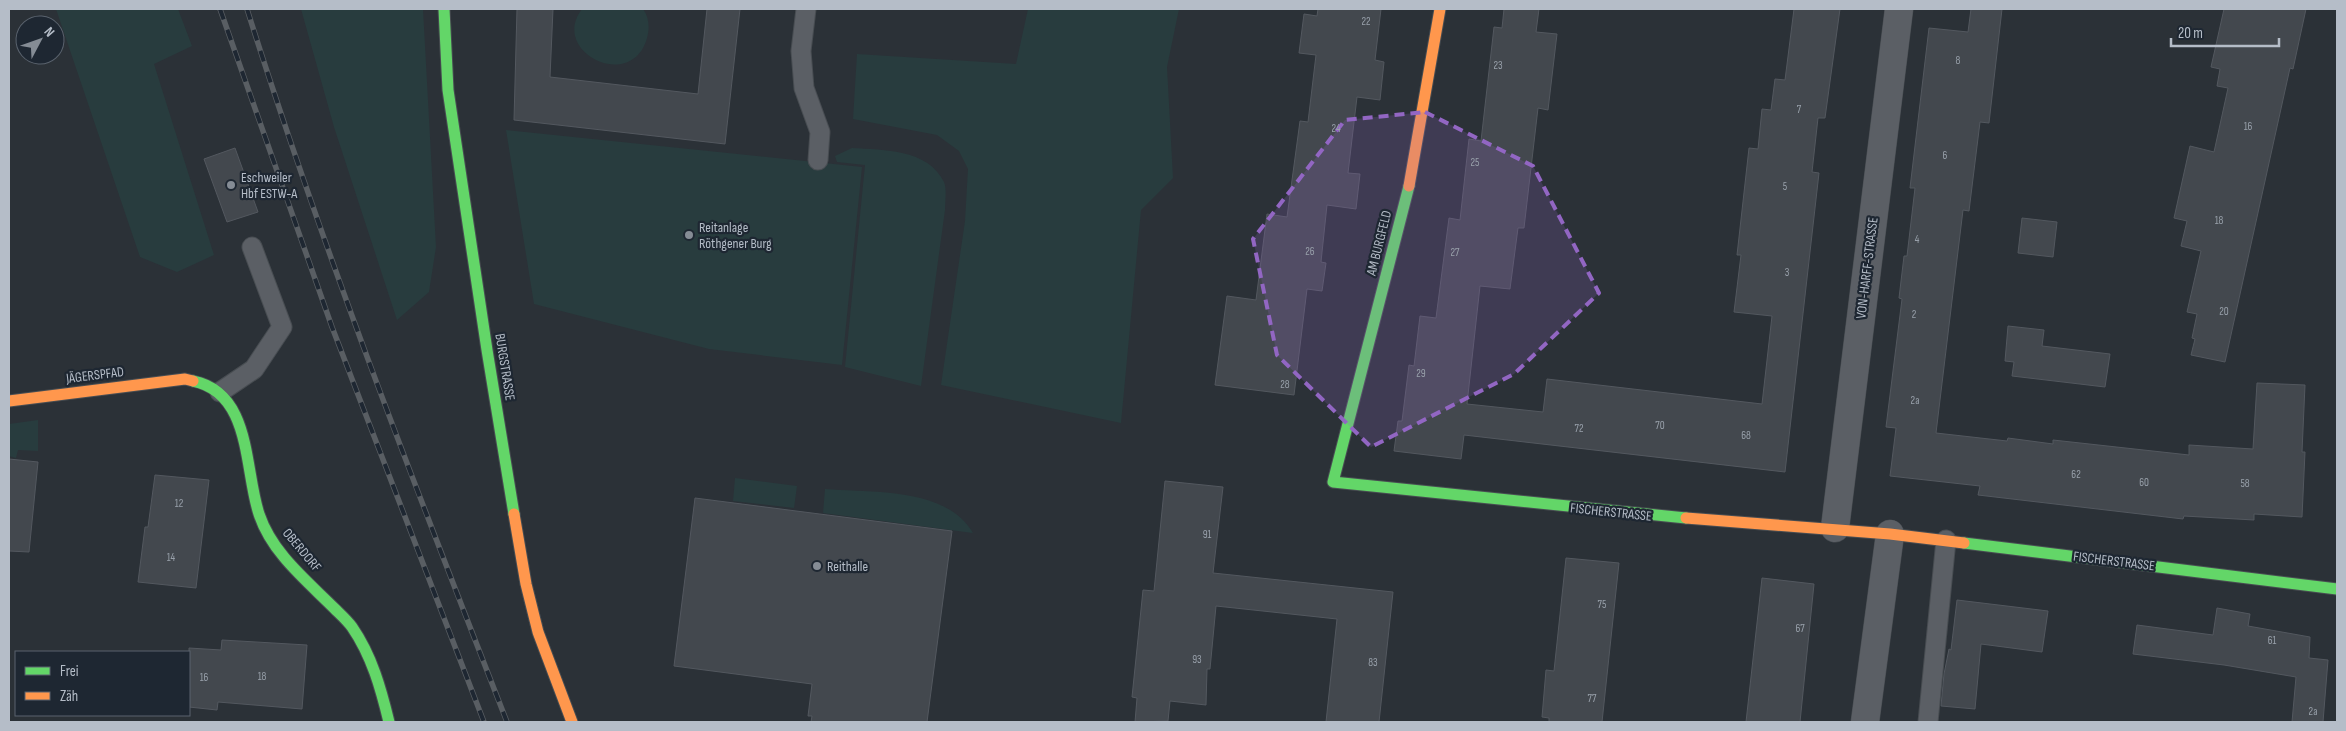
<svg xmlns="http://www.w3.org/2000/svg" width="2346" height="731" font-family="'Sofia Sans Condensed',sans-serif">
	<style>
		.green { fill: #283c3e }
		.building { fill: #43484e; stroke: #53585f }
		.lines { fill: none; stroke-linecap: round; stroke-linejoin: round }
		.lane-casing { stroke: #484d52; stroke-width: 21 }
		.street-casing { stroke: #484d52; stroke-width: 29 }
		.fast-casing { stroke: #484d52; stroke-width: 13 }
		.slow-casing { stroke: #484d52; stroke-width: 13 }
		.lane { stroke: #5b5f65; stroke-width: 19 }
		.street { stroke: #5b5f65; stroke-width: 28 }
		.fast { stroke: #63d668; stroke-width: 11 }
		.slow { stroke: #ff974d; stroke-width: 11 }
		.rail-casing { stroke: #595e63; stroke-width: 5.5 }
		.rail { stroke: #1e2732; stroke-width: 4; stroke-dasharray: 11; stroke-linecap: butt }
		.marked { fill: #9266c3; fill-opacity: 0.2; stroke: #9266c3; stroke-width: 4; stroke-dasharray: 10 6; stroke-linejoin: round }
		.poi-dot { fill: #858c95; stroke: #1e2732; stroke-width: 2 }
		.labels { text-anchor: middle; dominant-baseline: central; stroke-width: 4.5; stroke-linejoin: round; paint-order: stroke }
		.number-label { font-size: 11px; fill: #98a0aa }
		.poi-label { font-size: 14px; fill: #b5bdc8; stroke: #1e2732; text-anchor: start }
		.street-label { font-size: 14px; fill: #b5bdc8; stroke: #1e2732 }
	</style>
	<rect width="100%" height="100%" fill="#2b3137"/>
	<path class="green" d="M56 9H178L192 46 154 64 214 255 177 272 140 257Z
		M301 9H423L436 247 429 292 397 320 334 127Z
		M582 9H643C649 17 650 28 647 38 632 93 549 52 582 9Z
		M1028 9H1179L1167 67 1173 178 1141 210 1121 423 941 385 965 221 968 169 959 151 937 135 853 119 857 54 1016 64Z
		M506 130 862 167 842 365 709 349 534 304Z
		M852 148C884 150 928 149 944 182 947 189 945 202 945 210L921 386 845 367 865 165 837 162 835 156Z
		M38 420V451L18 450 16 458 9 456V424Z
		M735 478 797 486 794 508 733 501Z
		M825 489C873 493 946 487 973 533L823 513Z"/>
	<path class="building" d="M517 9H553L550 77 698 94 707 9H740L725 144 514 120Z
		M1318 9H1381L1375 60 1384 62 1380 100 1357 97 1348 173 1360 174 1356 209 1327 205 1321 262 1326 263 1322 291 1307 289 1294 395 1215 385 1227 296 1256 300 1267 214 1287 217 1300 121 1308 122 1316 55 1299 53 1304 14 1317 16Z
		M1504 9H1539L1536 32 1557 34 1548 110 1538 108 1524 228H1518L1510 289 1480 286 1467 404 1543 412 1547 379 1762 404 1772 316 1734 312 1741 255H1737L1749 148 1758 149 1762 109 1771 110 1775 79 1785 80 1794 9H1840L1825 118H1818L1812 172 1819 173 1785 472 1464 435 1461 459 1394 451 1398 421H1402L1409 365 1414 366 1420 316 1436 318 1449 218 1460 220 1469 139 1481 141 1494 27 1502 28Z
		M1971 9H2002L1989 123 1980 122 1969 211 1963 210 1936 433 2007 441 2008 438 2053 444V440L2189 455V445L2253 449 2257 383 2305 385 2302 452H2305L2302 517 2254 514V520L2184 516 2183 519 1978 495 1980 486 1890 476 1896 428 1886 427 1902 299 1899 298 1904 256H1907L1915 188H1910L1929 28 1968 32Z
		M2224 9H2306L2293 69 2290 68 2225 362 2191 355 2195 339 2192 338 2197 314 2187 312 2201 251 2181 246 2187 221 2174 218 2190 146 2214 152 2228 88 2217 86 2220 69 2211 67Z
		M235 148 258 212 227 222 204 159Z
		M2022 218 2057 222 2053 257 2018 253Z
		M2008 326 2044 330 2042 346 2110 354 2105 387 2012 376 2014 362 2005 361Z
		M9 459 38 462 29 552 9 551Z
		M155 475 209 480 196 588 138 582 145 527H148Z
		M1165 481 1223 487 1213 573 1393 592 1379 722H1326L1337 619 1216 606 1210 669H1207L1206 705 1170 701 1168 721 1135 722 1137 698 1132 697 1143 590 1154 591Z
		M695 498 952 531 927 722H811L812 716H808L812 684 674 666Z
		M1566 558 1619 563 1602 722H1549V718L1542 717 1546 670 1554 671Z
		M1762 578 1814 584 1800 722H1746Z
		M1957 600 2048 611 2042 652 1981 644 1975 709 1941 706 1944 674 1949 649 1951 650Z
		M2217 608 2250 614 2248 626 2310 637 2309 658 2328 660 2323 722H2292L2296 677 2224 665 2133 654 2137 625 2213 635Z
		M222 640 307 645 302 709 218 702 217 710 189 707V648L221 650Z"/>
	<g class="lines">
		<defs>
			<path id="lane" d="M806 9 801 51 804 88 820 132 818 160
				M220 392 254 369 282 327 252 247
				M1928 722 1946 540"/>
			<path id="street" d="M1835 528 1899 9
				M1865 722 1890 534"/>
			<path id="fast" d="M444 9 448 90 487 350 514 514
				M1409 186 1333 482 1686 518
				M193 381C252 393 244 469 259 514 272 553 306 580 334 608 340 614 347 620 352 627 372 656 381 689 389 722
				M1964 543 2337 589"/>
			<path id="slow" d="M1409 186 1440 9
				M9 401 185 379 193 381
				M514 514 526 584 538 632 572 722
				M1686 518 1890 534 1964 543"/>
		</defs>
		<use href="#lane" class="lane-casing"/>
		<use href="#street" class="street-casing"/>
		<use href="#fast" class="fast-casing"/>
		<use href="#slow" class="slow-casing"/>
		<use href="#lane" class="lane"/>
		<use href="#street" class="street"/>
		<use href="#fast" class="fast"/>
		<use href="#slow" class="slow"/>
		<defs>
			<path id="rail" d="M220 9 332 327 484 722
				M247 9C323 250 415 486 507 722"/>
		</defs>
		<use href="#rail" class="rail-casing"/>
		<use href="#rail" class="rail"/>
	</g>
	<path class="marked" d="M1425 112 1533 166 1599 293 1514 374 1371 447 1277 355 1253 239 1345 120Z"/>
	<g class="poi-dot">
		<circle cx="231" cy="185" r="5"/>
		<circle cx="689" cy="235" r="5"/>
		<circle cx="817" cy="566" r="5"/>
	</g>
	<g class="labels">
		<g class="number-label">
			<text x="1366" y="21">22</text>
			<text x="1958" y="60">8</text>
			<text x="1498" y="65">23</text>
			<text x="1799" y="109">7</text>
			<text x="2248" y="126">16</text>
			<text x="1336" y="128">24</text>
			<text x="1945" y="155">6</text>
			<text x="1475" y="162">25</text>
			<text x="1785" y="186">5</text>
			<text x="2219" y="220">18</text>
			<text x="1917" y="239">4</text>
			<text x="1310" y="251">26</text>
			<text x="1455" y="252">27</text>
			<text x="1787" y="272">3</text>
			<text x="2224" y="311">20</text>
			<text x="1914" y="314">2</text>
			<text x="1421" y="373">29</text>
			<text x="1285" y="384">28</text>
			<text x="1915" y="400">2a</text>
			<text x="1660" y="425">70</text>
			<text x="1579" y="428">72</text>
			<text x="1746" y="435">68</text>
			<text x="2076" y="474">62</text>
			<text x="2144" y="482">60</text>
			<text x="2245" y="483">58</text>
			<text x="179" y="503">12</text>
			<text x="1207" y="534">91</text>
			<text x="171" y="557">14</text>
			<text x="1602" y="604">75</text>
			<text x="1800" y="628">67</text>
			<text x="2272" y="640">61</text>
			<text x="1197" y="659">93</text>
			<text x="1373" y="662">83</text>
			<text x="262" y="676">18</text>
			<text x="204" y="677">16</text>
			<text x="1592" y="698">77</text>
			<text x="2313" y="711">2a</text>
		</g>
		<g class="poi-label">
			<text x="241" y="177">Eschweiler<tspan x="241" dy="16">Hbf ESTW-A</tspan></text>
			<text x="699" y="227">Reitanlage<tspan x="699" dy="16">Röthgener Burg</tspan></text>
			<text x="827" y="566">Reithalle</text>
		</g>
		<g class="street-label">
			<text transform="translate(1379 243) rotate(-76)">AM BURGFELD</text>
			<text transform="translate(1867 268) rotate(-83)">VON-HARFF-STRASSE</text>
			<text transform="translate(505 367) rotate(81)">BURGSTRASSE</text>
			<text transform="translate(95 375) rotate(-7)">JÄGERSPFAD</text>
			<text transform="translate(1611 512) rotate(6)">FISCHERSTRASSE</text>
			<text transform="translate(302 550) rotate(50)">OBERDORF</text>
			<text transform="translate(2114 561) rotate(7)">FISCHERSTRASSE</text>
		</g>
	</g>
	<rect width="2346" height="731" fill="none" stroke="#b5bdc8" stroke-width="20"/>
	<rect x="15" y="651" width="175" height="65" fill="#1e2732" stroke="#5a636e"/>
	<rect x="25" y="667" width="25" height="8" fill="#63d668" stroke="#5a636e"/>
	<text x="60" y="676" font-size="15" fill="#b5bdc8">Frei</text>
	<rect x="25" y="692" width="25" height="8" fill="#ff974d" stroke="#5a636e"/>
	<text x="60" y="701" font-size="15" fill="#b5bdc8">Zäh</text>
	<g transform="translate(40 40) rotate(49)"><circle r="24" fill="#1e2732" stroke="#5a636e"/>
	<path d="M0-4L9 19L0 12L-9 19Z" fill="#858c95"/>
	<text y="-8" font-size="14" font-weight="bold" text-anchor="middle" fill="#b5bdc8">N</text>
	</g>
	<path d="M2171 38v8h108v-8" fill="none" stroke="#b5bdc8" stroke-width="2.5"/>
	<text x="2178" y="38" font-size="15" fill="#b5bdc8" stroke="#1e2732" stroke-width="4" paint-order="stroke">20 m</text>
</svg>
